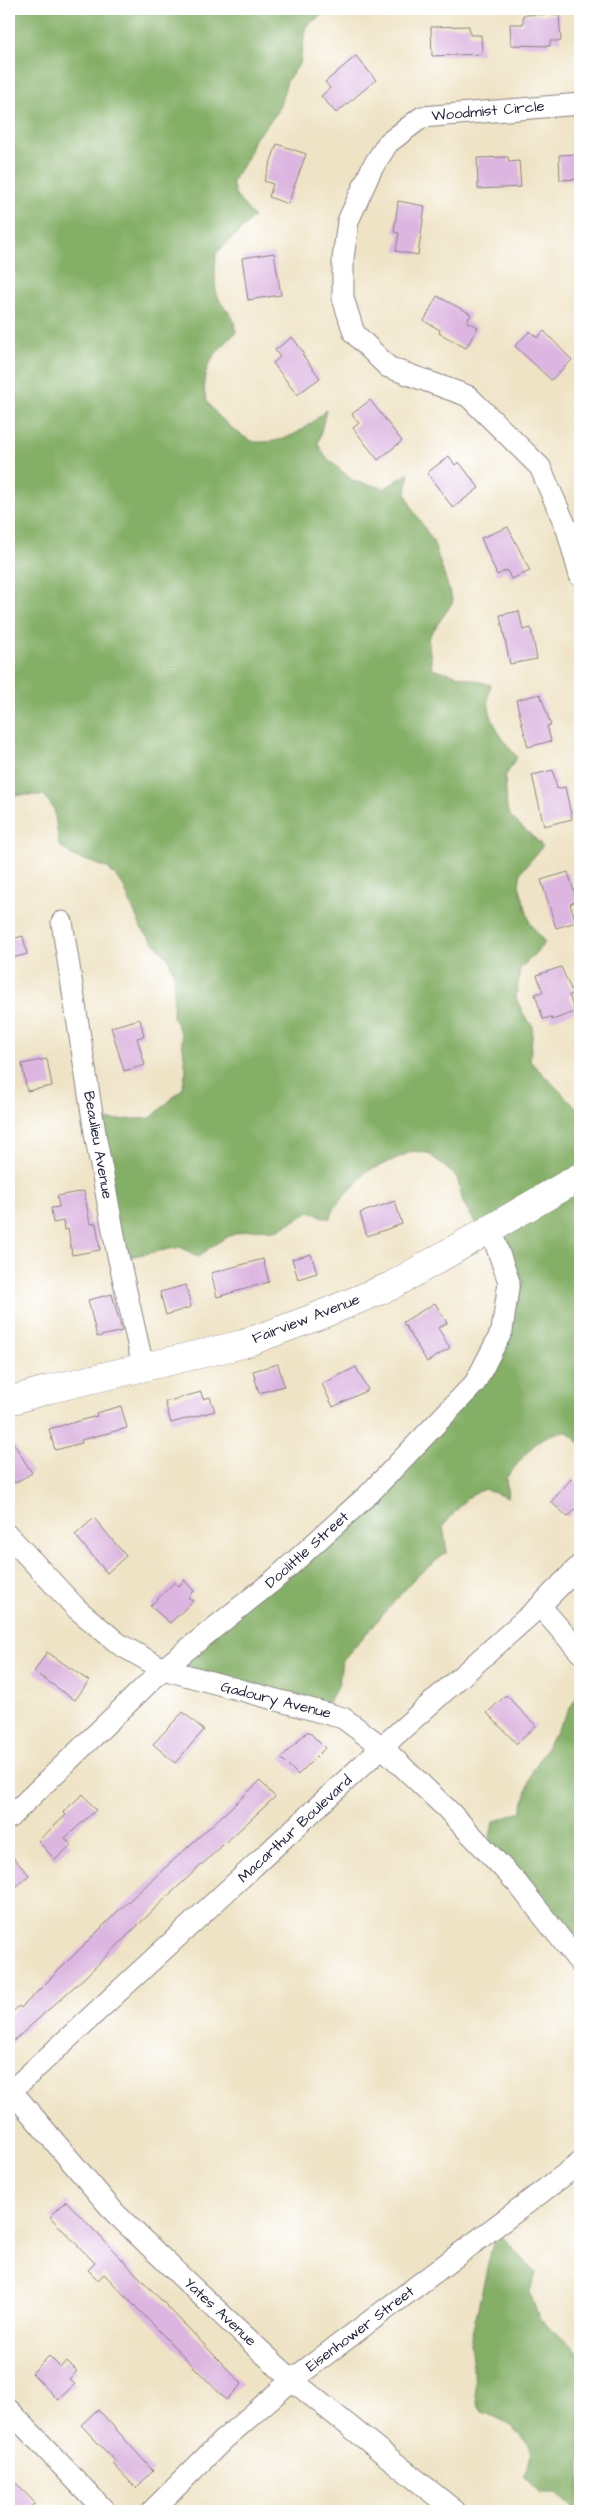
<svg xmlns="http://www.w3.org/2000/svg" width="589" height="2520" font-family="'Architects Daughter',sans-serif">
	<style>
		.forest { fill: #84af66; stroke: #536850 }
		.building { fill: #dcb5e0 }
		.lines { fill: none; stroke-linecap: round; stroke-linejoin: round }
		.street-casing { stroke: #888280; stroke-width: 23 }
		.secondary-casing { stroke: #888280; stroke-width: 29 }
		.street { stroke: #fff; stroke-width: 21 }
		.secondary { stroke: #fff; stroke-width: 28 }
		.labels { text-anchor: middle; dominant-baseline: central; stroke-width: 4; stroke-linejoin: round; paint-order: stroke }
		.street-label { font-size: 15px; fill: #22223b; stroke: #fff }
	</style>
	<rect width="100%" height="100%" fill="#fff"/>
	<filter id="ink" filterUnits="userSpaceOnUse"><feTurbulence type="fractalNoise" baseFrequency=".02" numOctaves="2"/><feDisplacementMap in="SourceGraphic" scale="10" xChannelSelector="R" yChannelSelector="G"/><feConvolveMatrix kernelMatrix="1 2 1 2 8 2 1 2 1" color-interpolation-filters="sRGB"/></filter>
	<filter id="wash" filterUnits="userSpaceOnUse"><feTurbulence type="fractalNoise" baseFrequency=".0096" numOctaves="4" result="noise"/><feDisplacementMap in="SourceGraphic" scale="20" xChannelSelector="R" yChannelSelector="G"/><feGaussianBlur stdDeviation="1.12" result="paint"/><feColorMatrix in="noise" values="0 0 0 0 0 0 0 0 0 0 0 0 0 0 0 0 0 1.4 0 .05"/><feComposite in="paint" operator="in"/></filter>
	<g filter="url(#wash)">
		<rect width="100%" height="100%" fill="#efe3c5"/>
		<path class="forest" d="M9 9H330L306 26 300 63 287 81 278 112 253 141 249 156 232 182 236 196 254 217 216 254C216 269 212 287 220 301 229 316 233 311 236 332 228 341 214 353 209 364 204 375 202 390 207 401 212 412 244 441 256 442 287 443 305 430 326 410L318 444 326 457 353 481 385 488 409 473 406 494 413 510 433 541 453 602 428 638 432 668 491 685C481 710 501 739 517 757L505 777 507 809 511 817 543 846 521 872 519 885 530 923 545 943 520 969 516 998 524 1015 533 1026 530 1061 580 1111V1443L567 1432C537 1432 524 1457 506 1478L508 1498 484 1489 467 1498 443 1526 447 1552 416 1577 342 1661 339 1684 324 1710 175 1671 467 1394 511 1285 463 1202 457 1177 428 1153 413 1151 366 1172 333 1209 330 1219 310 1212 275 1231C245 1225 221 1237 199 1257L180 1247 123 1258 98 1121 151 1118 182 1089 186 1070 181 1034 173 1017 174 975 169 959 141 928 123 885 108 868 73 856 59 845 54 809 44 795H9Z
			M580 1691V1960L487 1852 493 1822 521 1812 532 1772Z
			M496 2230 536 2273 530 2292 539 2319 580 2353V2511H577L556 2493H540L523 2476C527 2469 532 2458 530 2450 524 2433 499 2416 482 2412L477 2402 470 2342Z"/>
		<g id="blocks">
			<path class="building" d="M559 14 561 41H550V46L511 45 510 24H523V15Z
				M469 26 470 35H481L482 54 432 56 431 27Z
				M356 56 376 80 336 113 321 96 330 88 325 82Z
				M277 144 306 154 288 204 269 197 273 184 264 181Z
				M580 154V179L560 180 559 155Z
				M508 157 509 162 519 161 521 187 478 189 477 158Z
				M398 201 425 206 418 255 396 251 399 233 394 232Z
				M274 253 281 295 248 300 242 258Z
				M437 296 471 314 467 322 478 327 466 348 439 333 440 330 424 321Z
				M530 331 537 338 544 331 572 360 551 380 515 346Z
				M292 337 304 353 302 354 320 378 297 395 273 363 280 357 275 350Z
				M370 400 402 441 378 460 353 428 359 423 352 414Z
				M449 456 455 465 459 462 479 488 453 508 427 473Z
				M508 527 530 571 511 579 507 570 497 575 481 538Z
				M519 611 523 630 531 628 537 659 510 664 500 615Z
				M540 694 551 725 547 726 551 741 528 747 516 700Z
				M553 770 557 789 565 787 572 819 544 826 532 775Z
				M568 872 577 901 570 904 576 922 556 928 541 880Z
				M23 936 27 954 9 959V940Z
				M561 967 573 994 569 995 575 1012 552 1020 551 1017 543 1019 535 994 543 992 537 975Z
				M140 1019 144 1036 137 1038 145 1065 124 1071 111 1027Z
				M47 1059 52 1086 27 1091 22 1064Z
				M84 1191 90 1224 96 1223 100 1250 72 1255 68 1229 64 1230 63 1221 53 1223 51 1208 59 1207 57 1196Z
				M395 1201 402 1224 367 1236 360 1213Z
				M311 1254 317 1273 298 1279 292 1259Z
				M263 1259 269 1282 217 1297 211 1273Z
				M186 1285 191 1307 166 1315 160 1292Z
				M112 1294 122 1331 97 1337 88 1300Z
				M435 1303 447 1323 438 1328 450 1348 427 1362 403 1322Z
				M278 1364 284 1386 259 1393 253 1371Z
				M356 1367 368 1390 333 1407 322 1384Z
				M201 1392 203 1399 210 1397 215 1411 171 1423 165 1402Z
				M121 1406 127 1428 81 1440 82 1443 55 1450 49 1429 97 1416 96 1413Z
				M9 1436 32 1473 15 1483 9 1473Z
				M572 1478 580 1486V1504L568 1517 551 1502Z
				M94 1518 126 1556 107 1573 75 1535Z
				M184 1580 194 1591 188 1597 193 1601 170 1623 150 1606 175 1582 179 1586Z
				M47 1652 89 1681 75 1700 34 1672Z
				M506 1695 536 1726 517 1744 487 1713Z
				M183 1712 204 1730 175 1763 153 1744Z
				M308 1731 325 1748 298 1775 281 1758Z
				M260 1781 275 1797 170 1894 85 1977 9 2045V2015L19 2006 21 2008 118 1911Z
				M83 1794 96 1810 65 1838 71 1845 55 1860 38 1841 66 1815 63 1812Z
				M9 1853 29 1875 9 1893Z
				M66 2201 242 2384 226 2400 104 2274 98 2280 88 2270 95 2263 50 2217Z
				M49 2356 60 2367 67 2361 77 2371 69 2379 75 2384 58 2400 32 2373Z
				M98 2409 153 2471 136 2488 113 2464 115 2461 81 2425Z
				M9 2476 35 2503 26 2511H14L9 2506Z"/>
		</g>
	</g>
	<g filter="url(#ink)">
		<use href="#blocks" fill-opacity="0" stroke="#888280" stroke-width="1"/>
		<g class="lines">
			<defs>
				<path id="street" d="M580 104 422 117 388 143 372 168 348 221 343 259V298L354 333 388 367 468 396 540 467 567 529 580 576
					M62 922 96 1139 117 1251 143 1366
					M9 1536 77 1609 119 1644 163 1669 343 1718 382 1747 448 1810 517 1883 580 1963
					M540 1606 580 1652
					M9 1818 163 1669 274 1580 370 1493 475 1383 502 1331 509 1282 490 1228
					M9 2088 115 2213 189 2284 292 2380 455 2511
					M9 2093 382 1747 540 1606 580 1565
					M9 2410 105 2511
					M152 2511 222 2441 292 2380 580 2163"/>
				<path id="secondary" d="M9 1401 50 1389 243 1344 313 1318 391 1286 580 1177"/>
			</defs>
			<use href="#street" class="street-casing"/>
			<use href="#secondary" class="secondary-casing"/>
			<use href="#street" class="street"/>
			<use href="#secondary" class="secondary"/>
		</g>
	</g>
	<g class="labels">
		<g class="street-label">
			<text transform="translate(488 111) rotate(-5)">Woodmist Circle</text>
			<text transform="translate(98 1145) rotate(80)">Beaulieu Avenue</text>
			<text transform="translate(306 1319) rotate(-21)">Fairview Avenue</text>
			<text transform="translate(307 1550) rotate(-42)">Doolittle Street</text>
			<text transform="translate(276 1700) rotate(14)">Gadoury Avenue</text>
			<text transform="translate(295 1829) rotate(-43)">Macarthur Boulevard</text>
			<text transform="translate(220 2312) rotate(43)">Yates Avenue</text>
			<text transform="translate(360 2329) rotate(-37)">Eisenhower Street</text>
		</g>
	</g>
	<rect width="589" height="2520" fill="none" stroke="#fff" stroke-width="30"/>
</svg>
